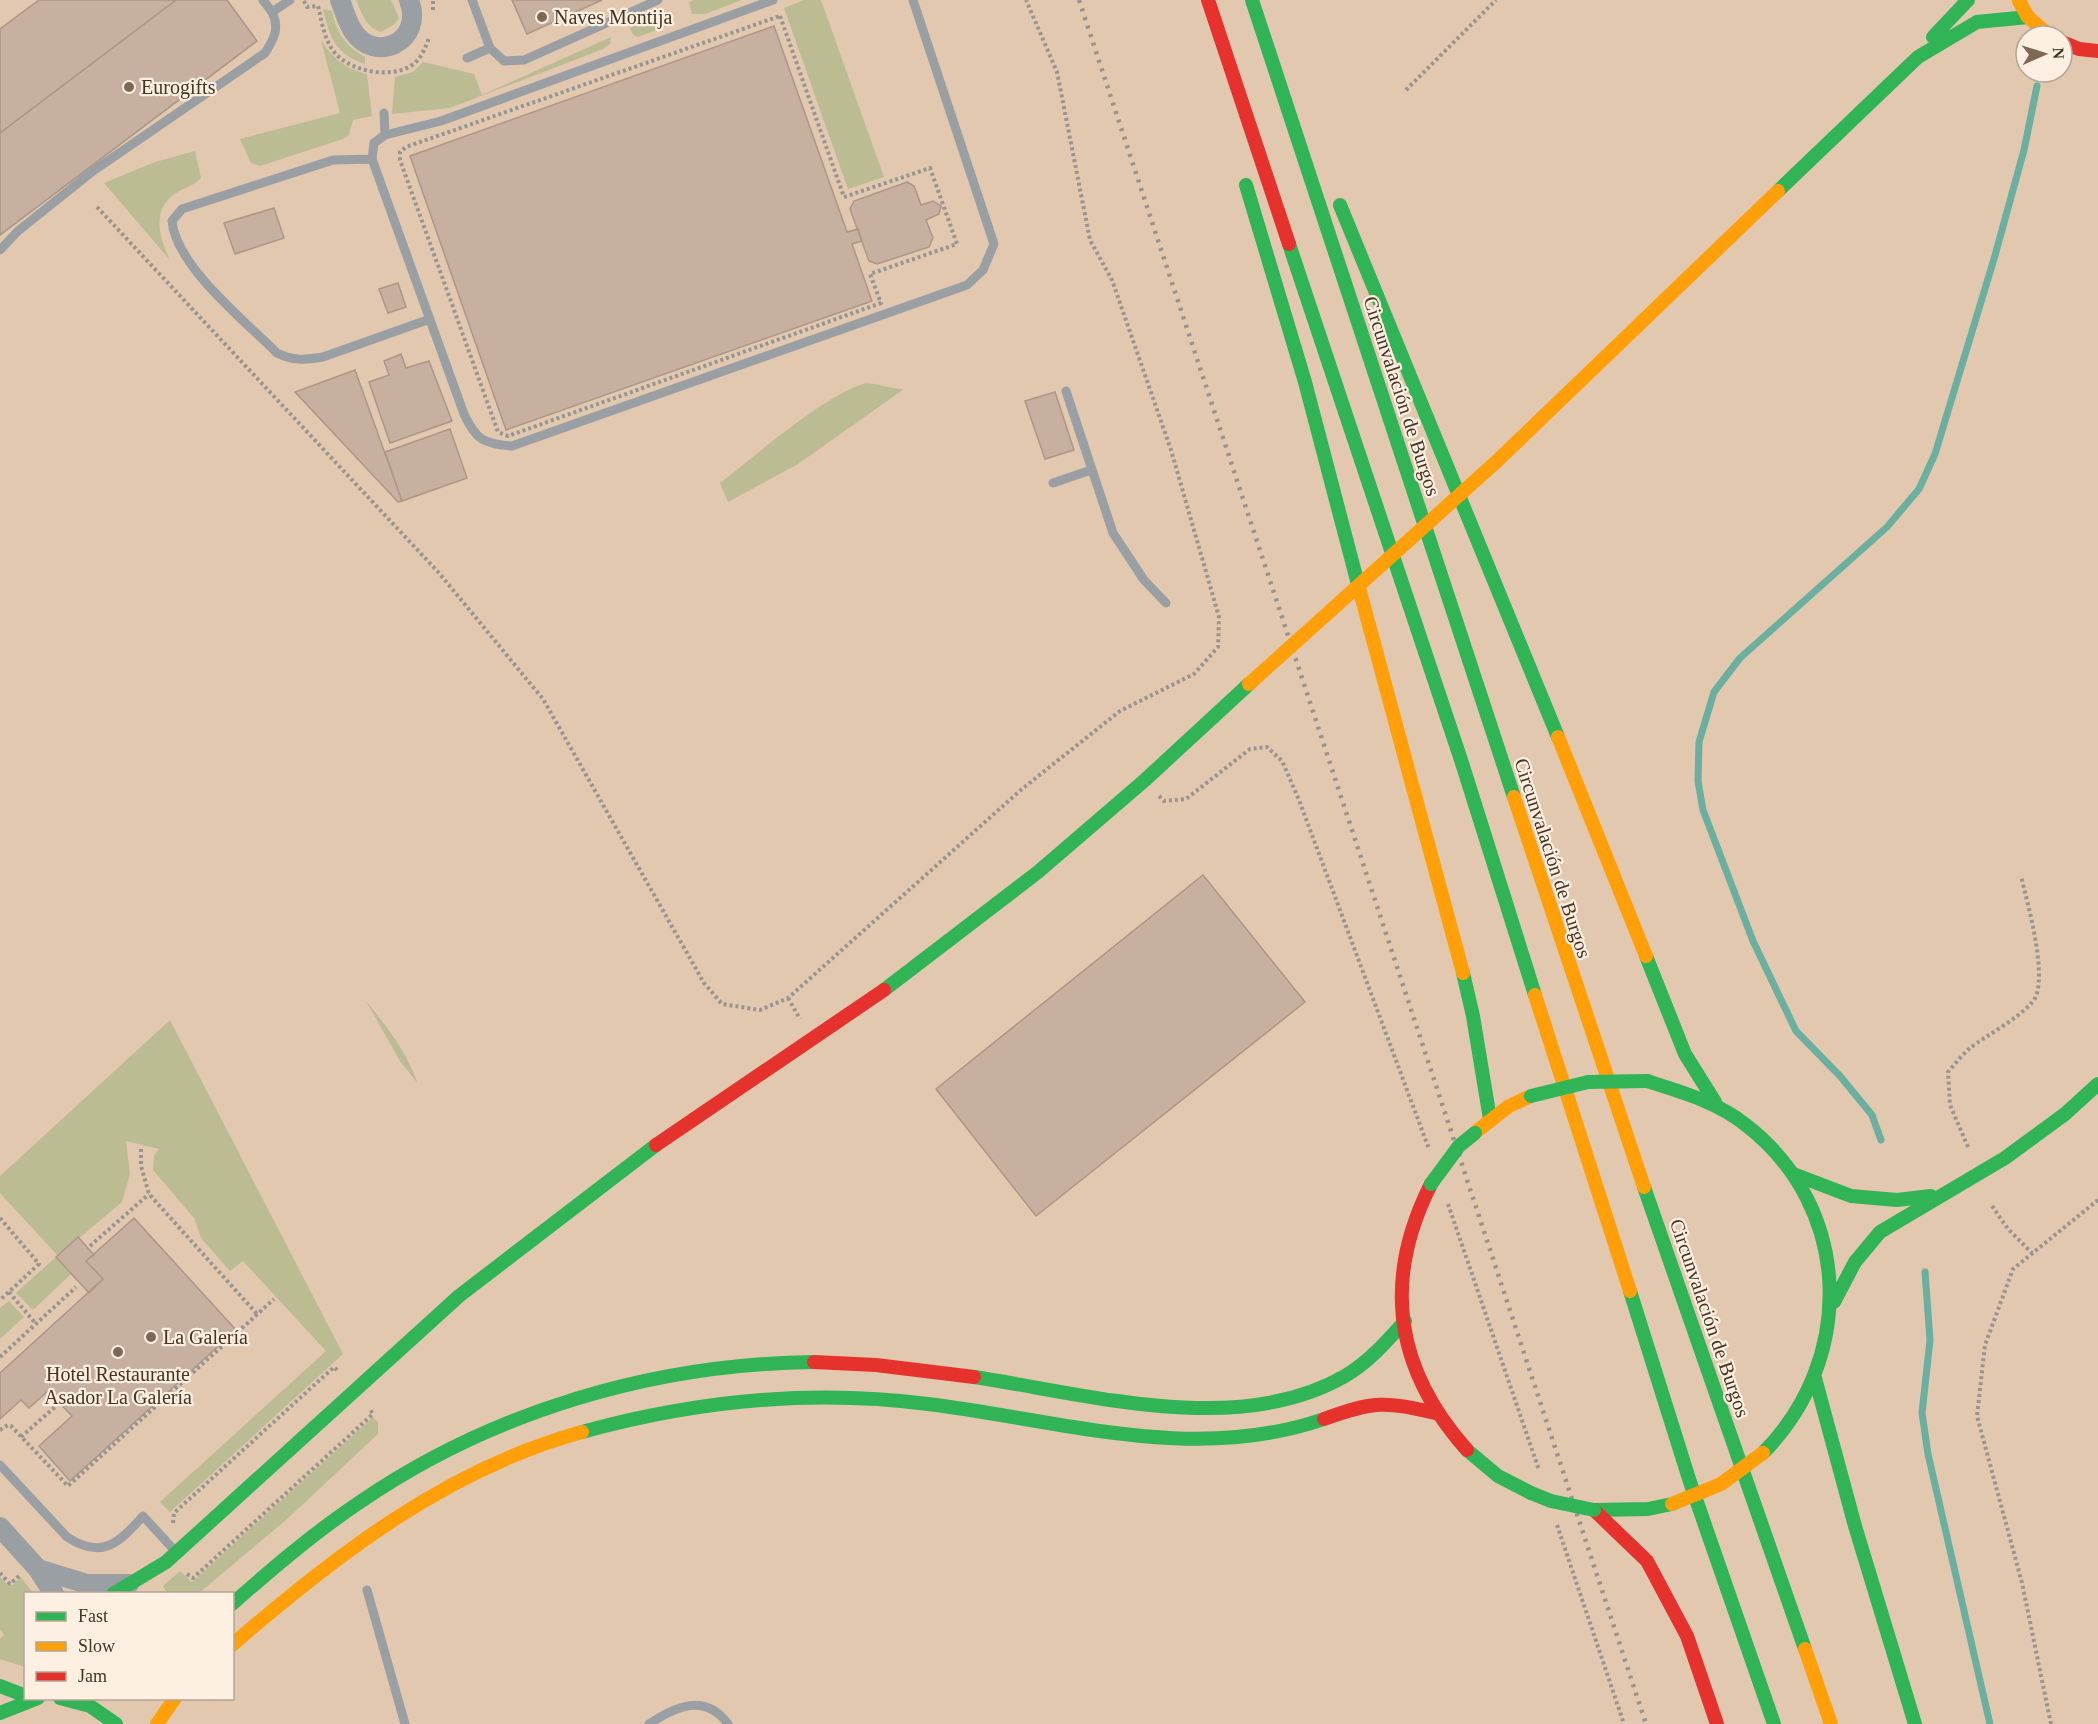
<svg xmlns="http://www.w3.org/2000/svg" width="2098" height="1724" font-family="'Times New Roman',serif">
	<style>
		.green { fill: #bcbc94 }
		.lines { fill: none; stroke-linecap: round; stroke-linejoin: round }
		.stream { stroke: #6aaf9f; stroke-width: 7 }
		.building { fill: #c7b0a0; stroke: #ac9686; stroke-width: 1.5 }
		.path { stroke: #979593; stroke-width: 4; stroke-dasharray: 3 3; stroke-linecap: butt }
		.lane { stroke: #9a9fa4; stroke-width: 9 }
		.street { stroke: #9a9fa4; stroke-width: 20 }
		.fast { stroke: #30b455; stroke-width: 14 }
		.slow { stroke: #ff9f0a; stroke-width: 14 }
		.jam { stroke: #e5322d; stroke-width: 14 }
		.rail { stroke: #97938e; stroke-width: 4.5; stroke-dasharray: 3 6; stroke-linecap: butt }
		.fast-bridge { stroke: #30b455; stroke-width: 14 }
		.slow-bridge { stroke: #ff9f0a; stroke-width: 14 }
		.poi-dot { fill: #7d6853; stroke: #fdefe2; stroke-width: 2 }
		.labels { text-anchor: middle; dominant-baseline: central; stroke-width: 4.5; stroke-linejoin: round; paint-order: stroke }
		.poi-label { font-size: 20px; fill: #473422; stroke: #fdefe2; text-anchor: start }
		.street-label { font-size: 20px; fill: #473422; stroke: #fdefe2 }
	</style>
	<rect width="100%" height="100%" fill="#e1c8af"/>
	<path class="green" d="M356 0H391L399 18 395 24 381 32C366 27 362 14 356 0Z
		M694 0H742L705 14H692L689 2Z
		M804 0H821L884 177 848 189 784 8Z
		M323 9 332 11C337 34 345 45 365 57V64C335 54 330 38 323 9Z
		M669 11 672 18 670 25 638 37 633 35 630 28Z
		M611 37 610 44 603 49 450 108 392 114 395 77 413 72 423 62 474 74 482 95Z
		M321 40C333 58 345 69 367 74L372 116 353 120 349 135 343 139 260 166 251 163 240 139 340 113Z
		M195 151 201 178C193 187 182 188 173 195 151 213 160 238 170 260L104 183 155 162Z
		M866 383C880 384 890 389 904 389L798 464 728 502 720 483C758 454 824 395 866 383Z
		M366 1001C388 1028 406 1051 418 1084L400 1061Z
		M170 1020 343 1354 170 1512 160 1502 326 1351 243 1261 230 1271 201 1238 194 1218 153 1170 154 1156 159 1149 126 1141 130 1174 122 1202 58 1256 0 1193V1176Z
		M56 1257 71 1274 33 1310 16 1293Z
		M9 1301 24 1317 0 1339V1308Z
		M373 1417 378 1422V1434L286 1520 199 1593H167L163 1586 180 1571 192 1582Z
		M0 1577 10 1587 21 1577 33 1593 26 1594 25 1667 0 1659V1639L4 1635 0 1629Z"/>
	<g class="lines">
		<path class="stream" d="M1881 1140 1872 1115 1840 1076 1796 1031 1753 941 1703 810 1698 781 1699 742 1714 692 1740 658 1887 527 1919 489 1935 454 1994 259 2024 150 2037 86
			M1925 1272 1930 1340 1922 1413 1928 1454 1990 1724"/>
	</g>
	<path class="building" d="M39 0H176L0 133V29Z
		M176 0H227L257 41 0 235V133Z
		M512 0H602L527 34Z
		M774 26 847 232 858 229 862 241 852 244 872 301 506 430 410 156Z
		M907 182 914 186 921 205 933 201 941 206 939 214 926 220 933 238 929 247 877 264 869 261 850 209 854 201Z
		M274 208 284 238 235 254 224 223Z
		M398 283 406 307 388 313 379 289Z
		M401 354 406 368 429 361 452 421 390 443 369 382 389 375 384 361Z
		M355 370 402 501 398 502 295 392Z
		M1055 392 1074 450 1045 459 1025 401Z
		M450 429 467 478 402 501 385 452Z
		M1203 875 1305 1002 1036 1216 936 1089Z
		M134 1218 236 1330 70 1481 39 1446 72 1416 48 1391 29 1408 21 1400 0 1419V1373L103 1279 86 1261Z
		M78 1237 94 1255 86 1261 103 1279 89 1293 56 1257Z"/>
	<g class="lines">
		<path class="path" d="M304 1 307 7 318 6C322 22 324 40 335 53 351 72 392 79 412 65 422 58 425 48 429 38
			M433 10V0
			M780 16 844 197 930 168 957 244 870 274 881 303 508 436 498 432 400 160V152L406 147Z
			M1406 90 1496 0
			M97 207 439 573 543 699 704 983 722 1004 760 1010 788 998 1022 789 1120 711 1194 674 1218 647 1219 617 1171 450 1112 280 1090 240 1057 72 1026 0
			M1159 796 1164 801 1186 799 1250 749 1267 747 1282 761 1299 800 1429 1149
			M788 998 800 1019
			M1968 1147 1950 1105 1948 1072C1955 1064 1962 1055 1970 1048 1985 1036 2029 1013 2036 996 2046 969 2028 905 2021 876
			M141 1149V1166L149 1194 257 1314
			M1448 1204 1539 1470
			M1992 1206 2008 1229 2032 1253
			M0 1218 39 1264 0 1300
			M90 1246 149 1194
			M9 1292 36 1324
			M0 1357 76 1287
			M0 1430 8 1425 11 1426 68 1486 274 1299
			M21 1437 56 1406
			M173 1523 174 1513 334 1367 339 1372
			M1557 1525 1624 1724
			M0 1573 10 1584 19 1576
			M187 1574 193 1578 373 1414 369 1408
			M2051 1724 2022 1583 1977 1416 1985 1345 2013 1269 2098 1200"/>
		<path class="lane" d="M263 0 272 12
			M472 0 490 48 504 61 524 60 658 0
			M773 0 441 121 385 135 374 143 372 159 464 414C476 440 484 444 512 446L967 285 983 270 994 244 913 0
			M467 58 490 48
			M384 113 385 135
			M372 159 333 160 182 209 172 221C176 266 245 321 277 353 293 361 305 360 323 357L430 319
			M0 250 18 231 93 171 265 53C274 39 280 28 272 12L290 0
			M1066 391 1113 533 1144 580 1166 603
			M1053 483 1091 470
			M0 1465 67 1537C102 1560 119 1543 143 1516L175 1551
			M367 1590 405 1724
			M649 1724C676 1706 705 1693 728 1724"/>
		<path class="street" d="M340 0C344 10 347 22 353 31 375 65 425 41 409 0
			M0 1527 38 1569 54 1594
			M38 1569 87 1584H129"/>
		<path class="fast" d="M1252 0 1514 797
			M1933 37 1968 0
			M1246 185 1305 382 1359 588
			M1778 191 1918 57 1977 22 2028 17
			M1340 205 1558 737
			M1289 244 1462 763 1535 995
			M1646 956 1685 1054 1715 1102
			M1463 973 1473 1016 1490 1119
			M884 990 1038 872 1145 780 1249 684
			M1647 1081C1682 1092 1717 1102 1746 1125 1853 1208 1856 1359 1763 1453
			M1796 1175 1851 1196 1897 1200 1931 1196
			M1644 1187 1805 1649
			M1630 1291 1690 1482 1774 1724
			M1834 1302 1855 1262 1880 1232 2005 1158 2065 1114 2098 1084
			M974 1377C1088 1394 1238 1438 1345 1376 1369 1362 1387 1341 1405 1321
			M1815 1378 1855 1526 1915 1724
			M582 1432C694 1401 812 1389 928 1404 1059 1420 1194 1464 1324 1419
			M1467 1450 1498 1476 1531 1493
			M1594 1510 1648 1509 1672 1504
			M113 1594 166 1562 459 1296 656 1145
			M232 1604C273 1568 315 1532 360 1502 493 1411 653 1364 814 1362
			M0 1686 26 1696
			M60 1698 90 1706 116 1724
			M0 1713 38 1698"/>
		<path class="slow" d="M2019 1 2028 17 2050 36
			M1496 462 1778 191
			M1359 588 1463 973
			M1558 737 1646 956
			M1514 797 1644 1187
			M1535 995 1630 1291
			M1477 1131 1509 1106 1531 1096
			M232 1645C336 1555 447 1469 582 1432
			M1805 1649 1831 1724
			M157 1724 175 1698"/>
		<path class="jam" d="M1208 0 1289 244
			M2062 42 2079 49 2098 51
			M656 1145 884 990
			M1431 1184C1382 1281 1395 1369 1467 1450
			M814 1362 876 1365 974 1377
			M1324 1419C1374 1401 1384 1401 1435 1413
			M1594 1510 1647 1561 1687 1636 1717 1724"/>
		<path class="rail" d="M1079 0 1646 1724"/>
		<path class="fast-bridge" d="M1531 1096 1588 1082 1647 1081
			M1431 1184 1459 1146 1475 1133
			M1531 1493 1551 1501 1594 1510"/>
		<path class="slow-bridge" d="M1249 684 1496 462
			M1672 1504 1721 1484 1763 1453"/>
	</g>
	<g class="poi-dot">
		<circle cx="542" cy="17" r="6"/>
		<circle cx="129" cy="87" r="6"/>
		<circle cx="151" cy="1337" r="6"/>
		<circle cx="118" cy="1352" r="6"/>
	</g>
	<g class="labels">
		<g class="poi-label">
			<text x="554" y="17">Naves Montija</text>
			<text x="141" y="87">Eurogifts</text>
			<text x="163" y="1337">La Galería</text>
			<text x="118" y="1374" text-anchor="middle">Hotel Restaurante<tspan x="118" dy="23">Asador La Galería</tspan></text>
		</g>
		<g class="street-label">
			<text transform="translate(1402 396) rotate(72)">Circunvalación de Burgos</text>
			<text transform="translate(1553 858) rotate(72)">Circunvalación de Burgos</text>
			<text transform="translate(1710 1318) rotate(71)">Circunvalación de Burgos</text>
		</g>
	</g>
	<rect x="24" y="1592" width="210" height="108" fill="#fdefe2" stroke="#b4a495" stroke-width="1.5"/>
	<rect x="36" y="1612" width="30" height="9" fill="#30b455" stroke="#b4a495" stroke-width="1.5"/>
	<text x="78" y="1622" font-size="18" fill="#473422">Fast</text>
	<rect x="36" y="1642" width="30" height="9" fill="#ff9f0a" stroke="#b4a495" stroke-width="1.5"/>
	<text x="78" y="1652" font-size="18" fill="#473422">Slow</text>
	<rect x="36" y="1672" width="30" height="9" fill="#e5322d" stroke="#b4a495" stroke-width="1.5"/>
	<text x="78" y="1682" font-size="18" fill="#473422">Jam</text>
	<g transform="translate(2044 54) rotate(87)"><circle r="28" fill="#fdefe2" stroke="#b4a495" stroke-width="1.5"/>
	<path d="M0-4.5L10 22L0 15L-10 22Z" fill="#7d6853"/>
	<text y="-9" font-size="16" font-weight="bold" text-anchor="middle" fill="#473422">N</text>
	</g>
</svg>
